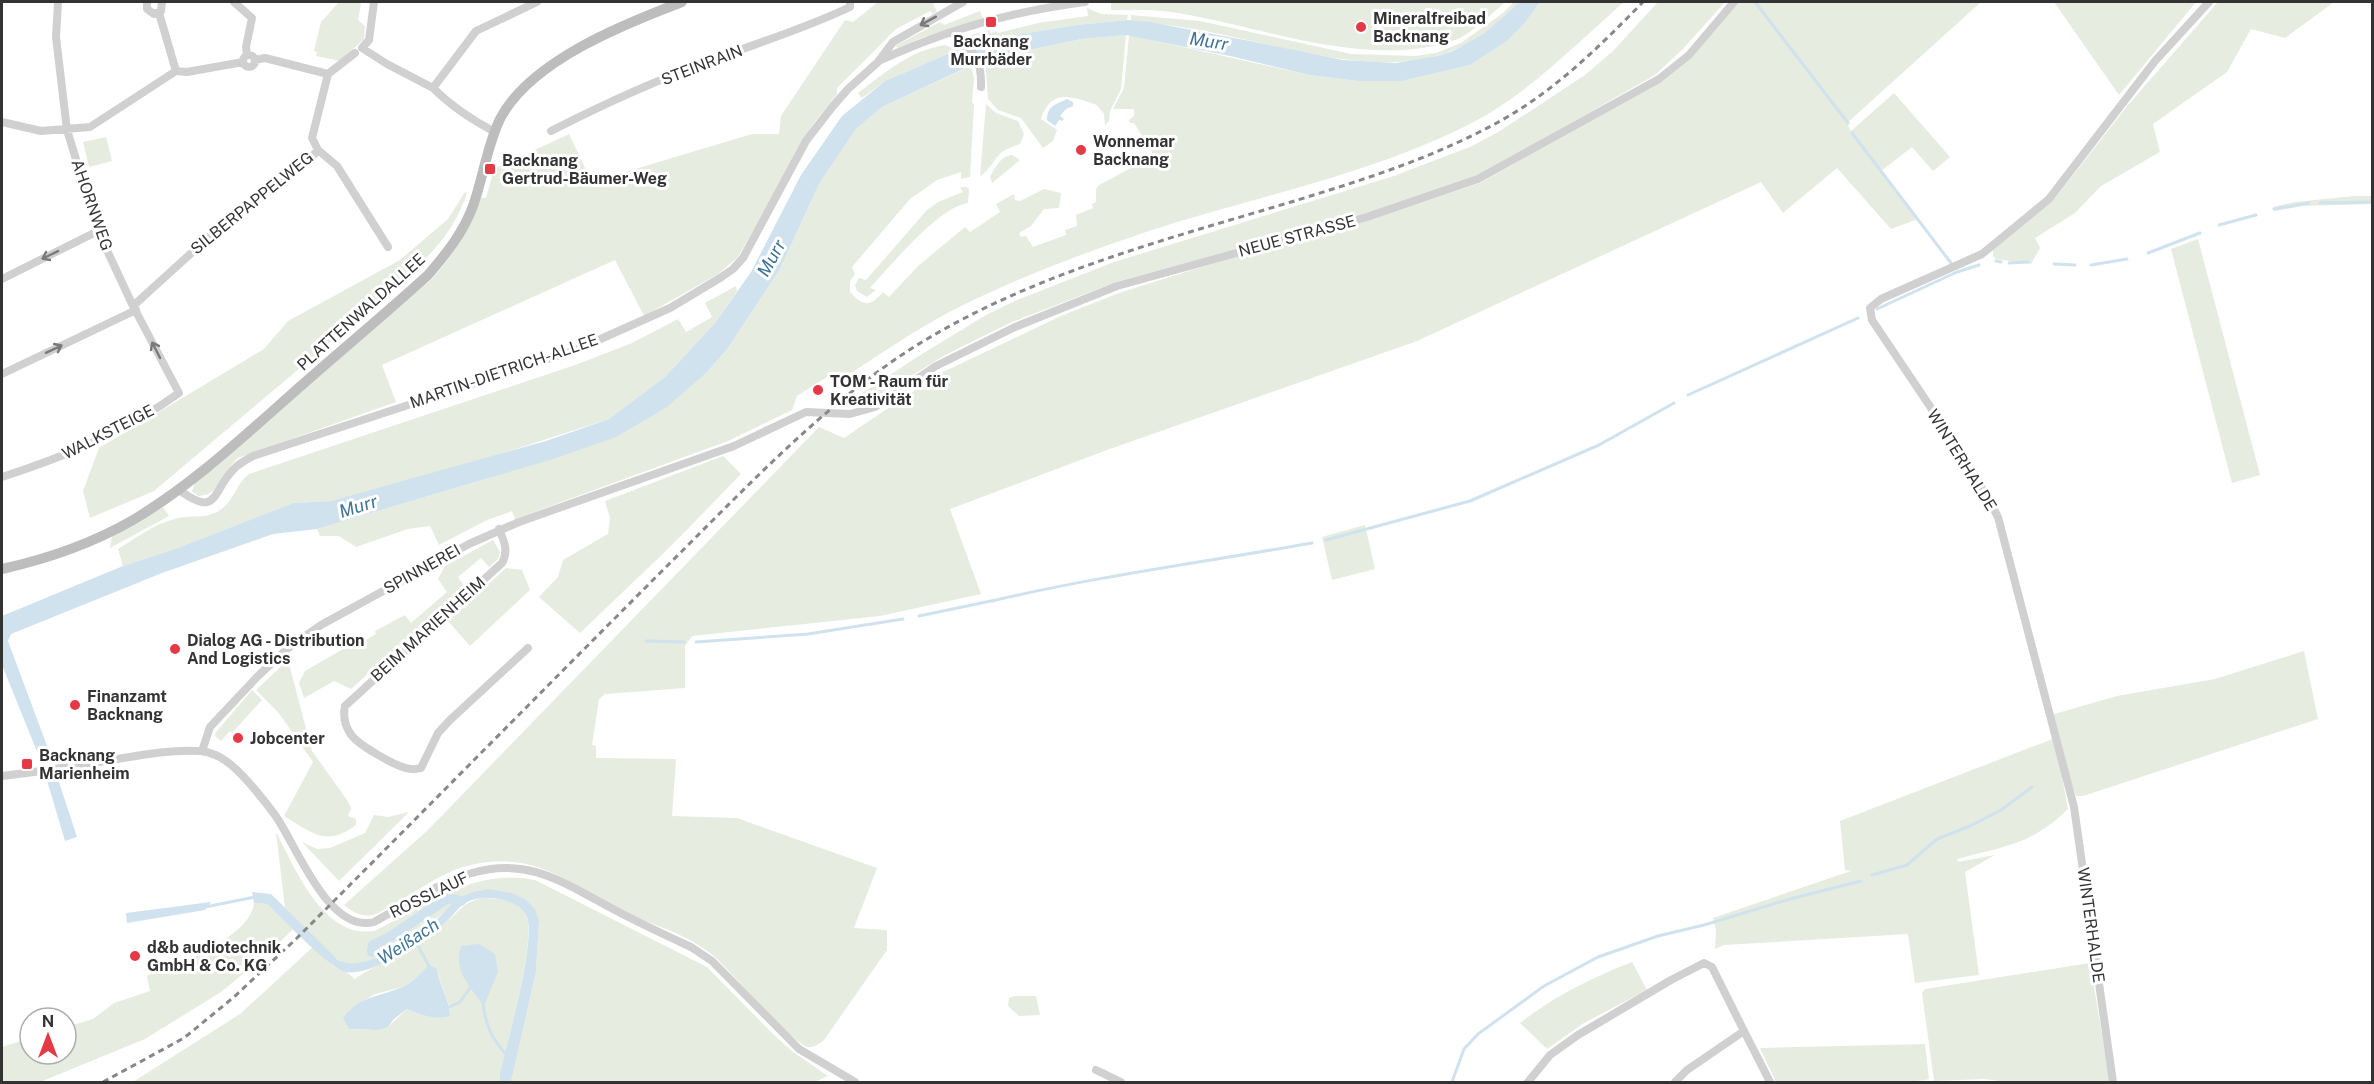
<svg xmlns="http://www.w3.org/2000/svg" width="2374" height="1084" font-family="'Public Sans',sans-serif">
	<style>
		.green { fill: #e6ecdf; fill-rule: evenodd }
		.water { fill: #cfe2ee }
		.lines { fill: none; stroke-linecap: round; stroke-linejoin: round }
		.stream { stroke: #cfe2ee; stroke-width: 3 }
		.canal { stroke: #cfe2ee; stroke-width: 10 }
		.street { stroke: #d0d0d0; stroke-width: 8 }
		.secondary { stroke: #bdbdbd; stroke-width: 10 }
		.rail { stroke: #888; stroke-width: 3; stroke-dasharray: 6 4.5; stroke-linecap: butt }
		.oneway { stroke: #7a7a7a }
		.poi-dot { fill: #e63946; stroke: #fff; stroke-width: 2 }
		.labels { text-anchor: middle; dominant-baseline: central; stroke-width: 6; stroke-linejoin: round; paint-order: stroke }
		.poi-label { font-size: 16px; font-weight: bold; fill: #333; stroke: #fff; text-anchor: start }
		.street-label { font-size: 16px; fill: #333; stroke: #fff }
		.water-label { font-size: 18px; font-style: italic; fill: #3f7597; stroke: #fff }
	</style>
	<rect width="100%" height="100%" fill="#fff"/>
	<path class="green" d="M339 2H358L361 4 358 20 365 26 364 39 340 61 316 56 317 52 314 51 321 22Z
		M878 2H936L933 4 937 11 933 14 930 11 896 29 837 88V94L814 123 796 151 787 169 778 191 766 208 738 257 718 274 644 316 615 260 382 365 396 402 238 458C221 473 222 495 198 496L192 491 195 483 432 279C454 254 469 230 481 198H486L494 169 569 134 588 174 599 177 615 175 752 134H779L781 116 845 20 853 22Z
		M1111 2H1506C1494 11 1469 36 1455 40 1372 69 1268 29 1184 14 1160 9 1135 10 1111 10Z
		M1514 2H1520C1444 88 1350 63 1252 41 1213 32 1171 24 1131 21V15L1200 21 1351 54 1415 56 1436 53 1461 43 1503 13Z
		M1540 2H1624C1575 45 1527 95 1468 125 1366 176 1253 197 1146 232 1083 253 1020 277 961 306 917 328 878 356 837 382L830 375 797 396 792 410 728 441 515 519 512 511 485 521 439 545 430 526 408 529 356 547 339 536H320L317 529 489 478 708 371 728 348 780 269 819 184 856 129 882 107 971 66 974 78 972 103 974 104 970 177 961 179V172L937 180 910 199 852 267 855 274 850 281V292C864 307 870 307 883 292L889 297 918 266 965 227 970 232 1000 212 996 204 1014 194 1015 200 1020 201 1044 189 1061 193 1059 208 1044 209 1031 226 1019 233 1021 237 1026 236 1033 247 1066 235 1065 230 1077 226 1076 215 1093 208 1092 204 1096 202V189L1099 185 1152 157V152L1134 123H1130L1129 120 1134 116V109H1113L1124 88 1129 35 1309 75 1358 81H1402L1470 65 1507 41 1525 23Z
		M1658 2H1725L1683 49 1655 75 1478 176 1362 215 1116 282 1012 322 945 355 870 402 847 403 922 354 986 315 1017 300 1114 262 1394 176 1472 146 1500 131 1585 75 1613 51Z
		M1738 2H1981L1847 123 1851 131 1894 93 1950 157 1933 171 1912 147 1881 171 1918 219 1891 229 1837 168 1783 213 1761 182 1417 341 1107 450 950 509 981 594 880 616 692 636 685 646V688L605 694 599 699 592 745 596 746V758L676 759 672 816 737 818 877 868 854 928 887 930V950L824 1040C819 1044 814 1048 808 1047 793 1044 732 973 716 958 711 953 704 949 698 945 677 931 650 924 627 913 572 888 542 851 475 864 440 870 406 901 373 915 361 917 353 912 344 905L428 830 819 427 844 438 939 374 1061 316 1119 293 1208 265 1363 222 1480 183 1663 81 1693 56Z
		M2054 2H2053H2196L2119 95Z
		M2218 2H2334L2285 38 2251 29 2227 72 2153 124 2160 152 2101 186 2075 213 2035 238 2040 248 2031 264 1996 259 1993 256V249L2056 197 2128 105Z
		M1087 8 1101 14 1128 15 1127 20 1077 25 1022 34 976 46 971 40V35L989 30 991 33 997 31 998 33 1038 23 1088 16Z
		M980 11 983 19 921 38 898 48 895 46 940 22 944 25Z
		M1126 35 1121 89 1110 111 1109 121 1105 125 1104 114 1097 105C1073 97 1051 87 1041 119L1057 130 1053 141 1043 148 1021 118 998 110 988 99 985 59 1082 39Z
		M945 45 957 50 885 81 862 98 858 93C886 72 909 51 945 45Z
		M986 104 996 113 1018 121 1024 134 1020 144C1013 147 1007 148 1001 153 992 161 991 169 980 176Z
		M106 137 112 161 89 167 83 142Z
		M1012 155 1020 160 992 183 990 176C997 166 999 157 1012 155Z
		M960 187H966L969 189 968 203C939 207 891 265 870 288L876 290 867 297 857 291 855 285 859 278 866 280 927 210 938 202 963 192Z
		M465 192 467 193C452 238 423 262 389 293L154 491 90 518 83 491 99 448 264 349 288 321 400 260 448 219Z
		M2354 196H2372V204L2303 206 2274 211 2273 207 2295 202Z
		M2198 239 2260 475 2232 483 2171 249Z
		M736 286 737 291 715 323 665 377 609 419 469 464 331 501 293 503 175 549 123 566 118 549C136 538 154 524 175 519 191 514 206 520 220 510 234 501 236 484 249 474L578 364 632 343 678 319 686 332 712 317 705 303Z
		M723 456 741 474 670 547 580 633 539 597 558 577 563 560 608 534 610 518 605 501Z
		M163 507 169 516 110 548 112 535Z
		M1365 525 1375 569 1332 580 1322 537Z
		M493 540 500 552 498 559 489 567 481 558 458 577 465 587 351 689 334 681 304 698 299 683 305 671 364 637 366 640 376 634 375 631 405 615 411 623 447 592 438 579 445 566Z
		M506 568 522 570 530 590 470 646 448 621Z
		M2304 651 2318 719 2083 796H2076L2056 744 2068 809C2031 845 2005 846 1957 859L1958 862 1995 855 1965 872 1979 975 1915 983 1908 934 1724 945 1715 949 1716 930 1713 918 1851 871 1845 870 1840 821 2055 738 2051 715 2117 696 2215 679Z
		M288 660 312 751 347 800 351 808 348 816 356 819V825C326 848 311 832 284 816L313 762 278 712 256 690Z
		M252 690 262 700 232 733 230 731 221 741 215 736 216 732Z
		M409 812 339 881 302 842 317 849 330 848 365 833 374 815 388 817Z
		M276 832C295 868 323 939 374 931 427 906 473 867 535 880L707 967 774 1035 793 1052 828 1076 814 1082H511L536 972 539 921 525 899 462 897 413 938 368 962 354 965 345 964 333 956 285 908Z
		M482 898C498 898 515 900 525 913 539 932 506 1047 500 1073V1082H133L240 1014 313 947 333 966 348 973 355 979C364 972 373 968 384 962 405 951 426 939 444 924 460 912 461 903 482 898ZM429 966 437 969C440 985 450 1000 450 1016 436 1021 419 1015 407 1009L388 1027 368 1030 349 1029V1010L375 994 402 987 415 979Z
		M254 903 267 904 293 929 272 950 221 992 145 1039 40 1082H2V1047L30 1038V1054H66V1027L93 1019 114 1003 150 991 147 976C177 962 249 940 254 903Z
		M1632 962 1647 990 1584 1023 1547 1049 1520 1023C1555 996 1591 978 1632 962Z
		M2090 963 2110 1082H2008L1984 1079 1934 1081 1922 993 1925 989Z
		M1015 996H1036L1040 1015 1019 1016 1008 1006 1009 998Z
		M1925 1044 1929 1079C1918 1084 1798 1083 1776 1082L1760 1048Z"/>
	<path class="water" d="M1520 2H1540L1525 23 1507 41 1470 65 1402 81H1358L1309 75 1230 56 1126 35 1082 39 985 59 882 107 856 129 819 184 780 269 728 348 708 371 667 407 616 437 553 459 317 529 273 534 162 573 11 634 8 641 53 762 42 764 2 665V616L123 566 175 549 293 503 331 501 546 441 609 419 665 377 715 323 751 272 801 175 842 116 885 81 957 50 1022 34 1077 25 1127 20 1150 22 1250 41 1343 60 1396 63 1437 56 1453 51 1485 33Z
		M1067 99 1073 102V106L1066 109 1060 116 1064 119 1062 121 1059 120 1055 126 1047 120C1047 105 1058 104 1067 99Z
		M57 776 77 837 65 841 46 777Z
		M488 889 511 893 525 899 535 909 539 921 536 972 511 1082H500V1073C507 1043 536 942 527 917 524 909 514 903 506 901 494 897 477 896 466 903 458 907 453 916 446 922 428 939 371 977 346 972 330 969 282 918 267 904L254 903 252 892 271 894 338 960C364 974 413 939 434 922 443 914 451 903 462 897 470 892 479 891 488 889Z
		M211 902 205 910 127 923 126 913Z
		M479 944 495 954 498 972 484 1006C470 986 453 972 461 946Z
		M429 965 437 969C439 985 450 1000 450 1016 436 1021 420 1015 407 1009L394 1019 388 1027 378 1030 349 1029 343 1018C359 995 382 997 404 986 414 981 421 973 429 965Z"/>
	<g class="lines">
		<path class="stream" d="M1755 2 1848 123
			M1852 133 1951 263
			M2320 203 2372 202
			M2274 209 2309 203
			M2219 225 2256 215
			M2148 253 2200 233
			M1996 261 2001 262
			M2009 263 2028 262
			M2054 264 2075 265
			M2091 265 2127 259
			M1877 309 1957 272 1979 265
			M1688 395 1858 318
			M1326 540 1470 501 1599 445 1674 403
			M992 601C1097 576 1205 562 1312 543
			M919 616 991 601
			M646 641 684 642
			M696 642 808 634 903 619
			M1872 875 1907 865 1937 839 1970 826 2001 810 2032 787
			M205 907 255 897
			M415 940 430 968
			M483 1004C486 1025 491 1038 506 1054
			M449 1007 460 1002 470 988
			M1452 1082 1464 1049 1478 1034 1544 986 1598 957 1658 936 1704 925 1790 899 1861 881"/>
		<path class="canal" d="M372 952 373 945 390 937 448 898 461 901"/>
		<path class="street" d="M147 2V9L154 14 161 11 162 2
			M234 2 252 18 246 47 247 55
			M374 2 369 40 362 48 387 64 433 88
			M159 13 176 71
			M952 33C973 50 982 58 981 87
			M243 61a6 6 0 1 1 12 0a6 6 0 1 1-12 0Z
			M255 60 265 58 328 74 312 138 318 150 337 166 388 247
			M879 61C943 31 1014 11 1085 2
			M328 74 355 53
			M2 122 41 131 90 127 176 71 187 72 243 62
			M551 131C602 105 656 80 710 61 757 43 804 29 850 7V2
			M495 132C472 120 451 106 433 88L476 31 537 2
			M2 279 98 231
			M133 306 231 217 258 195 280 184 303 167 318 150
			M2 374 136 310
			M2 477C64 457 125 432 179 393L133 306 98 231 67 130 56 37 58 2
			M179 490C218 518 211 493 233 470 238 464 246 460 253 456L576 350 670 308 720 278 733 269 743 258 806 141 833 106 848 89 878 62 893 42 963 2
			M499 529C504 541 509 551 502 563L345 706C343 716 344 724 350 733 356 744 399 769 412 769 415 770 418 768 421 768L438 733 450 720 528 648
			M202 751 210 727 258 676 287 649 321 625 469 544 519 522 734 446 806 412 850 414 875 407 936 366 1015 327 1117 286 1367 217 1478 179 1659 79 1689 55 1734 2
			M2 776C36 772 71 767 105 761 136 756 169 749 200 751 209 752 219 756 226 761 242 772 263 799 275 815 296 844 328 934 374 922 405 905 438 883 472 873 529 856 565 884 613 909 639 923 665 935 691 947L712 961 799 1049 855 1082
			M1096 1070 1121 1082
			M1528 1082 1550 1055 1578 1035 1671 980 1704 963 1712 967 1744 1031
			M1675 1082 1687 1070 1744 1031 1770 1082
			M2113 1082 2074 807 1998 517 1970 466 1872 320 1870 308 1881 299 1982 254 2049 199 2155 61 2209 2"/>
		<path class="secondary" d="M2 569C47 559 93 543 133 520 192 485 243 437 294 392 338 353 384 315 428 275 446 254 463 233 473 206 483 178 487 146 500 119 530 61 624 24 682 2"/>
		<path class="rail" d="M103 1082 184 1038 234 997 296 939C419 816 541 692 664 569 743 491 827 400 922 342 1036 273 1164 240 1291 202 1363 180 1436 157 1502 120 1557 89 1600 46 1643 2"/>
	</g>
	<defs><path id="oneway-shaft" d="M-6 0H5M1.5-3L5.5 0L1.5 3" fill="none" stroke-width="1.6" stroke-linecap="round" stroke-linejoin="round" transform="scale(1.5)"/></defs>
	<g class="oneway">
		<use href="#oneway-shaft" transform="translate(928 21) rotate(151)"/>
		<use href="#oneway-shaft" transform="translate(50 255) rotate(154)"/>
		<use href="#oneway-shaft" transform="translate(54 349) rotate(-25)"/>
		<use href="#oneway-shaft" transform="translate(156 350) rotate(-117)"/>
	</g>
	<g class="poi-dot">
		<rect x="985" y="16" width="12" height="12" rx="3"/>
		<circle cx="1361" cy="27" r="6"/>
		<circle cx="1081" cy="150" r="6"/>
		<rect x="484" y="163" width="12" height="12" rx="3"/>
		<circle cx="818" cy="390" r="6"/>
		<circle cx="175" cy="649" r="6"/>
		<circle cx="75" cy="705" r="6"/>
		<circle cx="238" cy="738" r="6"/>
		<rect x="21" y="758" width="12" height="12" rx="3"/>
		<circle cx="135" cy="956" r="6"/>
	</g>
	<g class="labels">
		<g class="poi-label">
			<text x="1373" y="18">Mineralfreibad<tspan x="1373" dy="18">Backnang</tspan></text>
			<text x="991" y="41" text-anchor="middle">Backnang<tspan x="991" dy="18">Murrbäder</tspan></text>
			<text x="1093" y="141">Wonnemar<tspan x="1093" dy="18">Backnang</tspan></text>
			<text x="502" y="160">Backnang<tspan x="502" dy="18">Gertrud-Bäumer-Weg</tspan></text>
			<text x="830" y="381">TOM - Raum für<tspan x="830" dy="18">Kreativität</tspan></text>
			<text x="187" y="640">Dialog AG - Distribution<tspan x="187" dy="18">And Logistics</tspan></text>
			<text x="87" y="696">Finanzamt<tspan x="87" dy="18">Backnang</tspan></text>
			<text x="250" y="738">Jobcenter</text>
			<text x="39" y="755">Backnang<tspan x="39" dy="18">Marienheim</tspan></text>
			<text x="147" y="947">d&amp;b audiotechnik<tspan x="147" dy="18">GmbH &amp; Co. KG</tspan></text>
		</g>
		<g class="street-label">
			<text transform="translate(702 65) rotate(-21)">STEINRAIN</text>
			<text transform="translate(252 203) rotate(-39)">SILBERPAPPELWEG</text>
			<text transform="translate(92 205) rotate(71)">AHORNWEG</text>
			<text transform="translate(1297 236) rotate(-15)">NEUE STRASSE</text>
			<text transform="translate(361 312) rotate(-42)">PLATTENWALDALLEE</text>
			<text transform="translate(504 371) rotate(-19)">MARTIN-DIETRICH-ALLEE</text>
			<text transform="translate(108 432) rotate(-27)">WALKSTEIGE</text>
			<text transform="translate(1962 460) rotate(58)">WINTERHALDE</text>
			<text transform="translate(422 569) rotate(-29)">SPINNEREI</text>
			<text transform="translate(428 629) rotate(-42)">BEIM MARIENHEIM</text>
			<text transform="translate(429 895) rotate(-26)">ROSSLAUF</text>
			<text transform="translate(2091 925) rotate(82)">WINTERHALDE</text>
		</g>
		<g class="water-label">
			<text transform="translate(1209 41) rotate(9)">Murr</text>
			<text transform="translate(771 258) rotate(-61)">Murr</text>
			<text transform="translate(358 506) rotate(-17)">Murr</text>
			<text transform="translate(408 941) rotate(-33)">Weißach</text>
		</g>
	</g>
	<rect width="2374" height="1084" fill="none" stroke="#333333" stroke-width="6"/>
	<g transform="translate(48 1036)"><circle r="28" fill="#ffffff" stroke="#adadad" stroke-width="1.5"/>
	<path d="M0-4.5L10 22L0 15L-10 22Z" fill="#e63946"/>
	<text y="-9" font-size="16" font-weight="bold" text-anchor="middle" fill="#333333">N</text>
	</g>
</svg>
